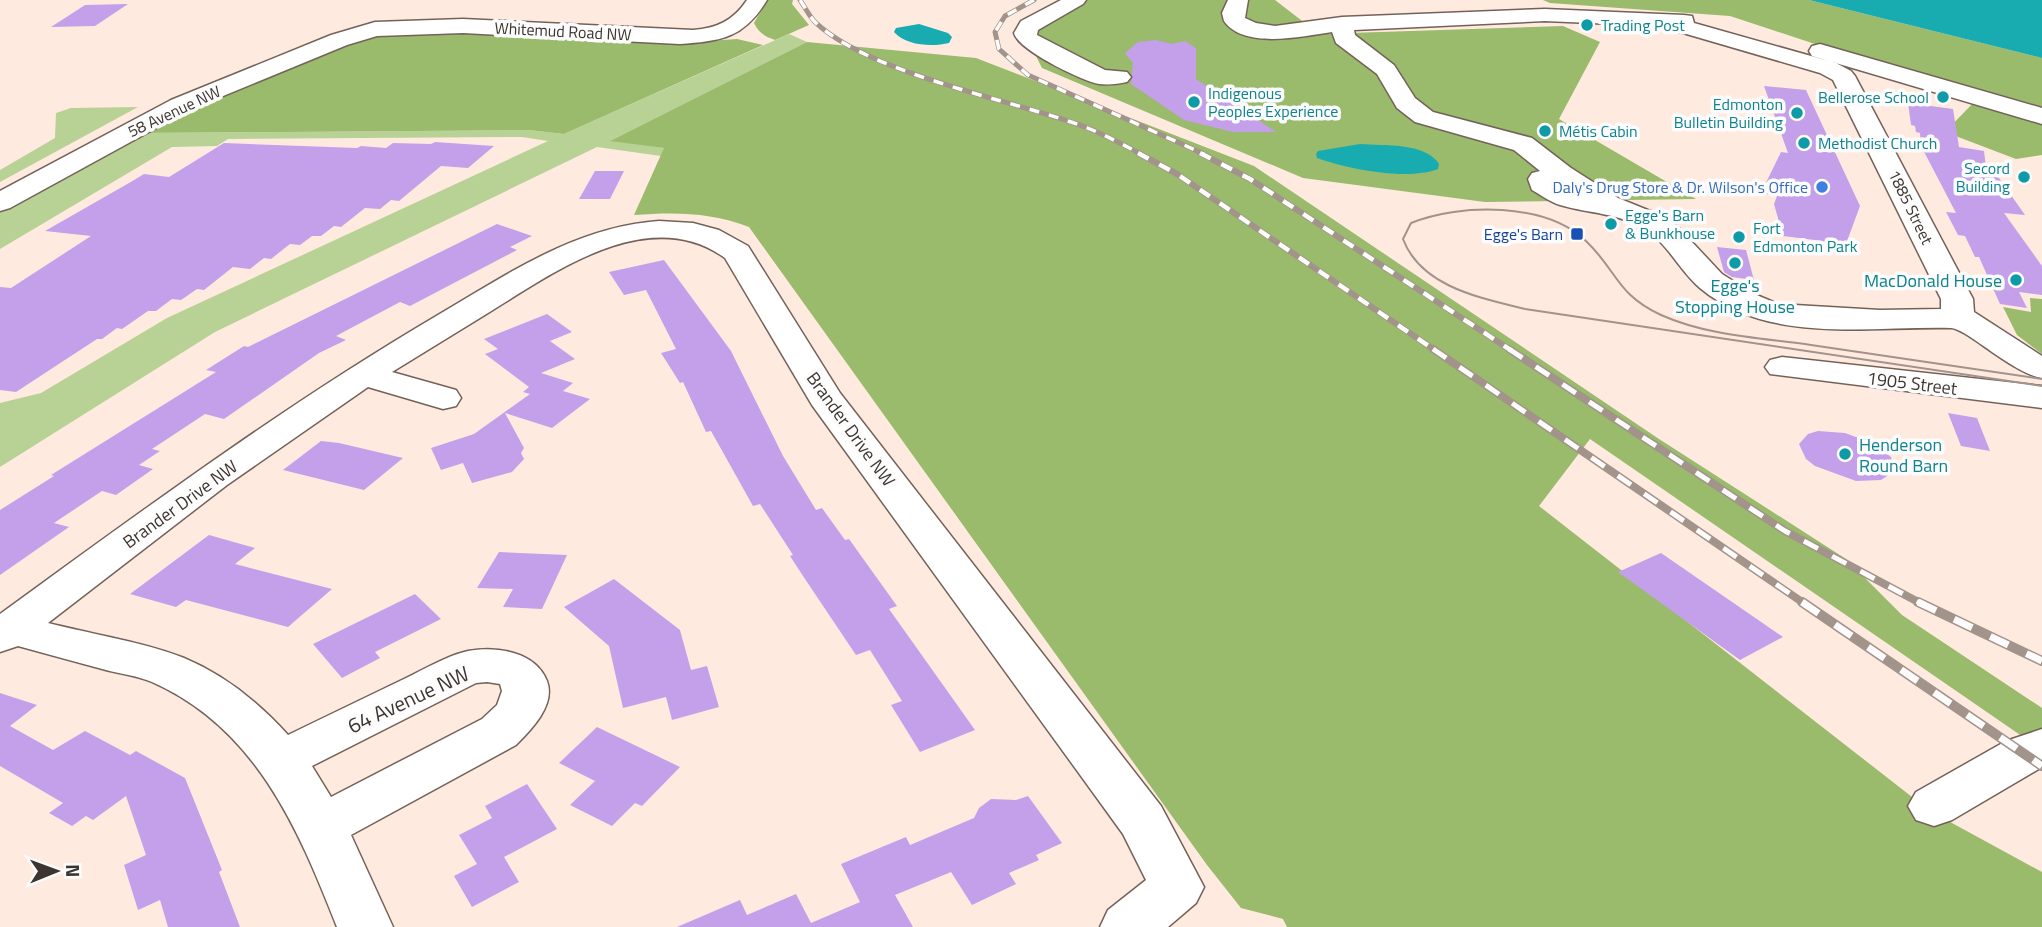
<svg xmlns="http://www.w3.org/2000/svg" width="2042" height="927" font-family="'Titillium Web',sans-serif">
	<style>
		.green { fill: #b8d295 }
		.forest { fill: #9aba6c }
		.water { fill: #18abb0 }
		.building { fill: #c4a0ea }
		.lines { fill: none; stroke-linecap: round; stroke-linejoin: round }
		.minor-casing { stroke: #746259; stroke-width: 3 }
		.minor { fill: #fff; fill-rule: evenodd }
		.tram { stroke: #a2938b; stroke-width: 2 }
		.rail-far3-casing { stroke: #a2938b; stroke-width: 5 }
		.rail-far2-casing { stroke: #a2938b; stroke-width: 6 }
		.rail-far1-casing { stroke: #a2938b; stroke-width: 8 }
		.rail-casing { stroke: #a2938b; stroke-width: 10 }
		.rail-far3 { stroke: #fcfcfc; stroke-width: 3.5; stroke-dasharray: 10; stroke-linecap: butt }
		.rail-far2 { stroke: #fcfcfc; stroke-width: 4.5; stroke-dasharray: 12; stroke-linecap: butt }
		.rail-far1 { stroke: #fcfcfc; stroke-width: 5; stroke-dasharray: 16; stroke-linecap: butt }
		.rail { stroke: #fcfcfc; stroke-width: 7; stroke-dasharray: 20; stroke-linecap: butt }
		.culture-dot { fill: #0f9aa8; stroke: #fcfcfc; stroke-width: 2.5 }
		.shop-dot { fill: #3f7fe0; stroke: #fcfcfc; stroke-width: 2.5 }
		.transit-dot { fill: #1a4fb4; stroke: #fcfcfc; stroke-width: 2.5 }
		.labels { text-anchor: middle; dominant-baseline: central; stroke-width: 7; stroke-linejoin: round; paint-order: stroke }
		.far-culture-label { font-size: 16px; fill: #0d838f; stroke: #fcfcfc; text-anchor: start }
		.far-street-label { font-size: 16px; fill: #3c3430; stroke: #fcfcfc }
		.far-shop-label { font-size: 16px; fill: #366cbe; stroke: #fcfcfc; text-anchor: end }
		.far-transit-label { font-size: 16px; fill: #164399; stroke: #fcfcfc; text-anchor: end }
		.culture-label { font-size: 18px; fill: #0d838f; stroke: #fcfcfc; text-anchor: end }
		.street-label { font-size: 18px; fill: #3c3430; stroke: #fcfcfc }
		.near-street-label { font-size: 21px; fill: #3c3430; stroke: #fcfcfc }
	</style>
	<rect width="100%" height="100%" fill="#ffeadf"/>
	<path class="green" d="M789 34 807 42 612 140 664 148 661 156 597 147 215 332 0 467V403L41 393 167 318 548 141 522 137 228 139 217 146 172 147 0 249V212L141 133 529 130 564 134Z
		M138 107 0 182V170L55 138 56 113 71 108Z"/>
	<path class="forest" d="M767 0H793L792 4 809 25 775 40C765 37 759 33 754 23Z
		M1068 0H1275L1319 34 1563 26 1600 42 1559 119 1696 199 1485 202 1303 178 1042 68 1032 48V32Z
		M1543 0H1809L2042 58V155L2016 159 1945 132 1978 98 1730 16 1550 3Z
		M414 30 694 42 737 39 763 45 564 134 529 130 141 133 186 107 372 34Z
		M807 42 976 58 1254 166 1659 439 1846 559 1902 615 2042 708V750L1590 439 1539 506 1930 811 2042 872V927H1287L1283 919 1241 908 1207 865 749 227C711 212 674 212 634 215L664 148 610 141Z
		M2030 298 2042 299V354L2017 335 2003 307 2031 312Z"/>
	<path class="water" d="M1809 0H2042V58Z
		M919 24 948 33 952 37 949 43C933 47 906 46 894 32L896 28Z
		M1360 144C1382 146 1426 142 1439 164L1438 169C1407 181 1348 169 1317 158L1316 154 1318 151Z"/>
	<path class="building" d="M128 4 95 26 51 27 85 5Z
		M1156 40 1172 44 1185 41 1196 48V79L1276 132H1233L1184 120 1131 84 1133 63 1125 53 1138 42Z
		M1764 86 1806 90 1860 206 1846 244 1783 236 1774 204 1777 196 1761 193 1781 152 1788 153Z
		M1908 103 1953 109 1959 147 1984 151 1986 167 1992 168 2025 215 2004 213 2042 266V295L2019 292 2027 308 2000 304 1979 257H1975L1965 236 1958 235 1946 212 1956 213 1921 146 1920 133 1916 132 1915 126 1911 125Z
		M435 142 494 146 468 168 441 166 399 201 391 200 380 209 365 208 341 227 334 226 321 236H312L300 245 290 244 271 259 264 258 250 269 233 267 204 290 197 289 181 300 172 299 156 311H148L122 329 117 328 102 339H97L16 392 0 390V287L11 288 91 236 45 231 129 183 144 174 169 177 224 143 357 148 361 146 386 148 393 143 431 144Z
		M595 171H624L610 199H579Z
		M497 224 532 236 510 247 517 250 410 306 400 302 336 336 346 340 319 353 224 419 205 414 152 449 160 451 139 465 153 469 116 495 102 491 54 523 69 527 0 575V510L54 476 51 475 216 372 206 370 244 346 248 347Z
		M1717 247 1746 250 1754 280 1732 277 1724 272Z
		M664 260 731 351 783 456 816 510 822 508 845 540 849 539 897 606 889 609 975 730 920 752 891 705 902 701 870 650 856 655 805 579 790 556 793 555 760 504 753 506 711 431 706 432 683 382 680 383 661 353 676 349 646 290 624 295 609 272Z
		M547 314 572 332 550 341 575 359 541 373 573 383 563 391 590 399 552 428 505 413 524 448 521 453 524 459 512 472 472 483 463 463 441 470 431 448 474 434 530 394 523 392 529 387 485 354 498 349 484 339Z
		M1948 413 1977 418 1990 451 1961 446Z
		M1818 431 1845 433 1872 443 1891 457 1895 471 1881 480 1856 481 1815 466 1806 459 1799 444 1808 434Z
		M321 441 339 443 403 458 364 490 283 470Z
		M209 535 255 548 235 564 332 589 288 627 186 600 176 607 130 594Z
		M499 552 567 555 542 609 503 607 513 589 477 588Z
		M1661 553 1783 637 1740 660 1618 572Z
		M614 579 680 630 691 670 707 666 719 707 672 720 666 697 623 708 609 646 564 607Z
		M415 594 441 619 375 652 380 658 342 678 313 644Z
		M0 693 37 705 10 726 53 750 85 731 130 755 136 751 185 778 222 870 219 872 240 927H168L160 900 138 910 124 865 146 855 126 796 93 820 86 816 72 826 49 813 63 803 0 766Z
		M597 727 680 767 642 806 635 803 612 826 570 805 595 781 559 763Z
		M527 784 557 829 504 857 519 882 472 907 454 876 477 864 459 835 492 818 485 806Z
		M1028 796 1062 843 1036 855 1039 860 1009 873 1016 884 972 905 951 872 895 895 913 927H677L740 900 747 915 796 894 811 923 860 902 841 864 906 837 910 845 974 818 979 808 991 799 1016 800Z"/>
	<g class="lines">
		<defs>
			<path id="minor" d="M747 0H767C744 38 722 41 680 44L463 33 377 36 347 45 189 110 10 208 0 211V191L171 100 331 35 375 22 463 19 693 30C717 28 733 21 747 0Z
				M1061 0H1086L1083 4 1038 30 1037 35 1105 70 1127 72 1131 77 1127 82C1118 84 1109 85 1099 84 1082 81 1018 50 1014 33L1021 21Z
				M1228 0H1248L1245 18 1256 23 1275 26 1342 17 1545 9 1684 15 1692 16 1694 23 1836 63 1851 71 1855 76 1973 299 1974 312 2042 356V378C2012 373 1966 328 1951 328 1869 326 1768 345 1700 288 1680 271 1668 244 1646 230 1617 212 1590 214 1560 205 1550 202 1541 195 1532 190L1528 179 1532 173 1540 171 1514 150 1415 122 1397 108 1377 74 1336 43 1332 32C1304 36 1244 50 1224 21L1222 13ZM1545 21 1659 26 1820 73 1833 80 1941 299V309L1880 310 1778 304 1752 293 1722 274 1677 226 1665 217 1618 198 1571 168 1532 138 1433 112 1415 98 1394 65 1355 35 1354 30Z
				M1820 44 2042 108V124L1812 56 1809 51 1812 46Z
				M659 221 693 223 719 230 748 246 840 393 1161 806 1204 887 1196 903 1168 927H1100L1108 910 1146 880 1123 834 812 405 725 258C649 203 554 272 488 313 456 333 424 352 392 372L456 390 461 398 456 406 443 409 368 387 227 485 48 623C91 634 144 642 184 658 225 675 259 703 288 735 327 716 366 697 404 679 425 669 446 656 468 651 496 646 535 651 547 681 556 705 531 730 516 745L351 835 393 927H337C298 828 256 728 152 682 138 676 121 674 106 670 76 662 47 654 18 646L0 652V614C143 510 285 405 438 315 508 274 575 227 659 221ZM487 682 500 684 502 691 497 705 482 719 331 797 312 766 476 683Z
				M1782 357 2042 386V408L1770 374 1765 367 1770 360Z
				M2042 729V767L1952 820 1934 826 1916 820 1908 806 1916 792 2006 741Z"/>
		</defs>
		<use href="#minor" class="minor-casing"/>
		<use href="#minor" class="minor"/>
		<path class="tram" d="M2042 379C1965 368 1888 356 1811 345 1762 338 1708 336 1661 315 1617 295 1617 271 1587 242 1547 202 1460 203 1411 223L1403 239C1421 287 1481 298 1525 309L2042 386"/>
		<defs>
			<path id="rail-far3" d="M800 0C805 7 809 16 815 22 866 71 1000 98 1068 121 1094 129 1118 142 1141 154
				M1034 0 1005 16 995 32 999 49 1028 75 1204 154"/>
			<path id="rail-far2" d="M1138 153 1177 174 1436 351
				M1200 153 1250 179 1512 351"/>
			<path id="rail-far1" d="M1433 349 1805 604
				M1509 349 1785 531 1922 604"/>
			<path id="rail" d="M1802 602 2042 766
				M1918 602 2042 661"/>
		</defs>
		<use href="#rail-far3" class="rail-far3-casing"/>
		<use href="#rail-far2" class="rail-far2-casing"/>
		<use href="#rail-far1" class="rail-far1-casing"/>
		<use href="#rail" class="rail-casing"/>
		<use href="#rail-far3" class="rail-far3"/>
		<use href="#rail-far2" class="rail-far2"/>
		<use href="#rail-far1" class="rail-far1"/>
		<use href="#rail" class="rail"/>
	</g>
	<g class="culture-dot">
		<circle cx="1587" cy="25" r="7"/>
		<circle cx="1943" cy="97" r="7"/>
		<circle cx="1194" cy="102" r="7"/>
		<circle cx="1797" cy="113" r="7"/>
		<circle cx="1545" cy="131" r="7"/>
		<circle cx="1804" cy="143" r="7"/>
		<circle cx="2024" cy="177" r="7"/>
		<circle cx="1611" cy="224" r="7"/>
		<circle cx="1739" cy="237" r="7"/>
		<circle cx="1735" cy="263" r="7"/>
		<circle cx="2016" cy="280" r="7"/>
		<circle cx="1845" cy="454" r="7"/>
	</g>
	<circle class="shop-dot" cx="1822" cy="187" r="7"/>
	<rect class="transit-dot" x="1570" y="227" width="14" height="14" rx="3.5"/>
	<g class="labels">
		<g class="far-culture-label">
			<text x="1601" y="25">Trading Post</text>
			<text x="1208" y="93">Indigenous<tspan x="1208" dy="18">Peoples Experience</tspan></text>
			<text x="1929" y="97" text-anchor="end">Bellerose School</text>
			<text x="1783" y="104" text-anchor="end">Edmonton<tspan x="1783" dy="18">Bulletin Building</tspan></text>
			<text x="1559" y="131">Métis Cabin</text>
			<text x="1818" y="143">Methodist Church</text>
			<text x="2010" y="168" text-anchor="end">Secord<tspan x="2010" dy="18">Building</tspan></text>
			<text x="1625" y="215">Egge's Barn<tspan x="1625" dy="18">&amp; Bunkhouse</tspan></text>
			<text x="1753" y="228">Fort<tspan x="1753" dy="18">Edmonton Park</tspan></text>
		</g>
		<g class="far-street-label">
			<text transform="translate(563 31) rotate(3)">Whitemud Road NW</text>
			<text transform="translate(174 111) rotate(-25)">58 Avenue NW</text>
			<text transform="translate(1911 207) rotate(64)">1885 Street</text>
		</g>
		<g class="far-shop-label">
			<text x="1808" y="187">Daly's Drug Store &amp; Dr. Wilson's Office</text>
		</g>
		<g class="far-transit-label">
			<text x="1563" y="234">Egge's Barn</text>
		</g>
		<g class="culture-label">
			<text x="2002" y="280">MacDonald House</text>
			<text x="1735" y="285" text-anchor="middle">Egge's<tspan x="1735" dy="21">Stopping House</tspan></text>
			<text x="1859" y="444" text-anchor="start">Henderson<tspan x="1859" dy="21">Round Barn</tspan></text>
		</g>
		<g class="street-label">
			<text transform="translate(1912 383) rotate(7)">1905 Street</text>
			<text transform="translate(851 429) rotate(54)">Brander Drive NW</text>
			<text transform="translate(180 504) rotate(-36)">Brander Drive NW</text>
		</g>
		<g class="near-street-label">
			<text transform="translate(408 699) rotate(-25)">64 Avenue NW</text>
		</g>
	</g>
	<g transform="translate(56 871) rotate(89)" stroke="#fcfcfc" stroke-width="5" paint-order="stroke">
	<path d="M0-5L12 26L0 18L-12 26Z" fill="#3c3430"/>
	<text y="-10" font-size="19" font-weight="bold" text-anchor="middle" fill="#3c3430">N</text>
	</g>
</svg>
